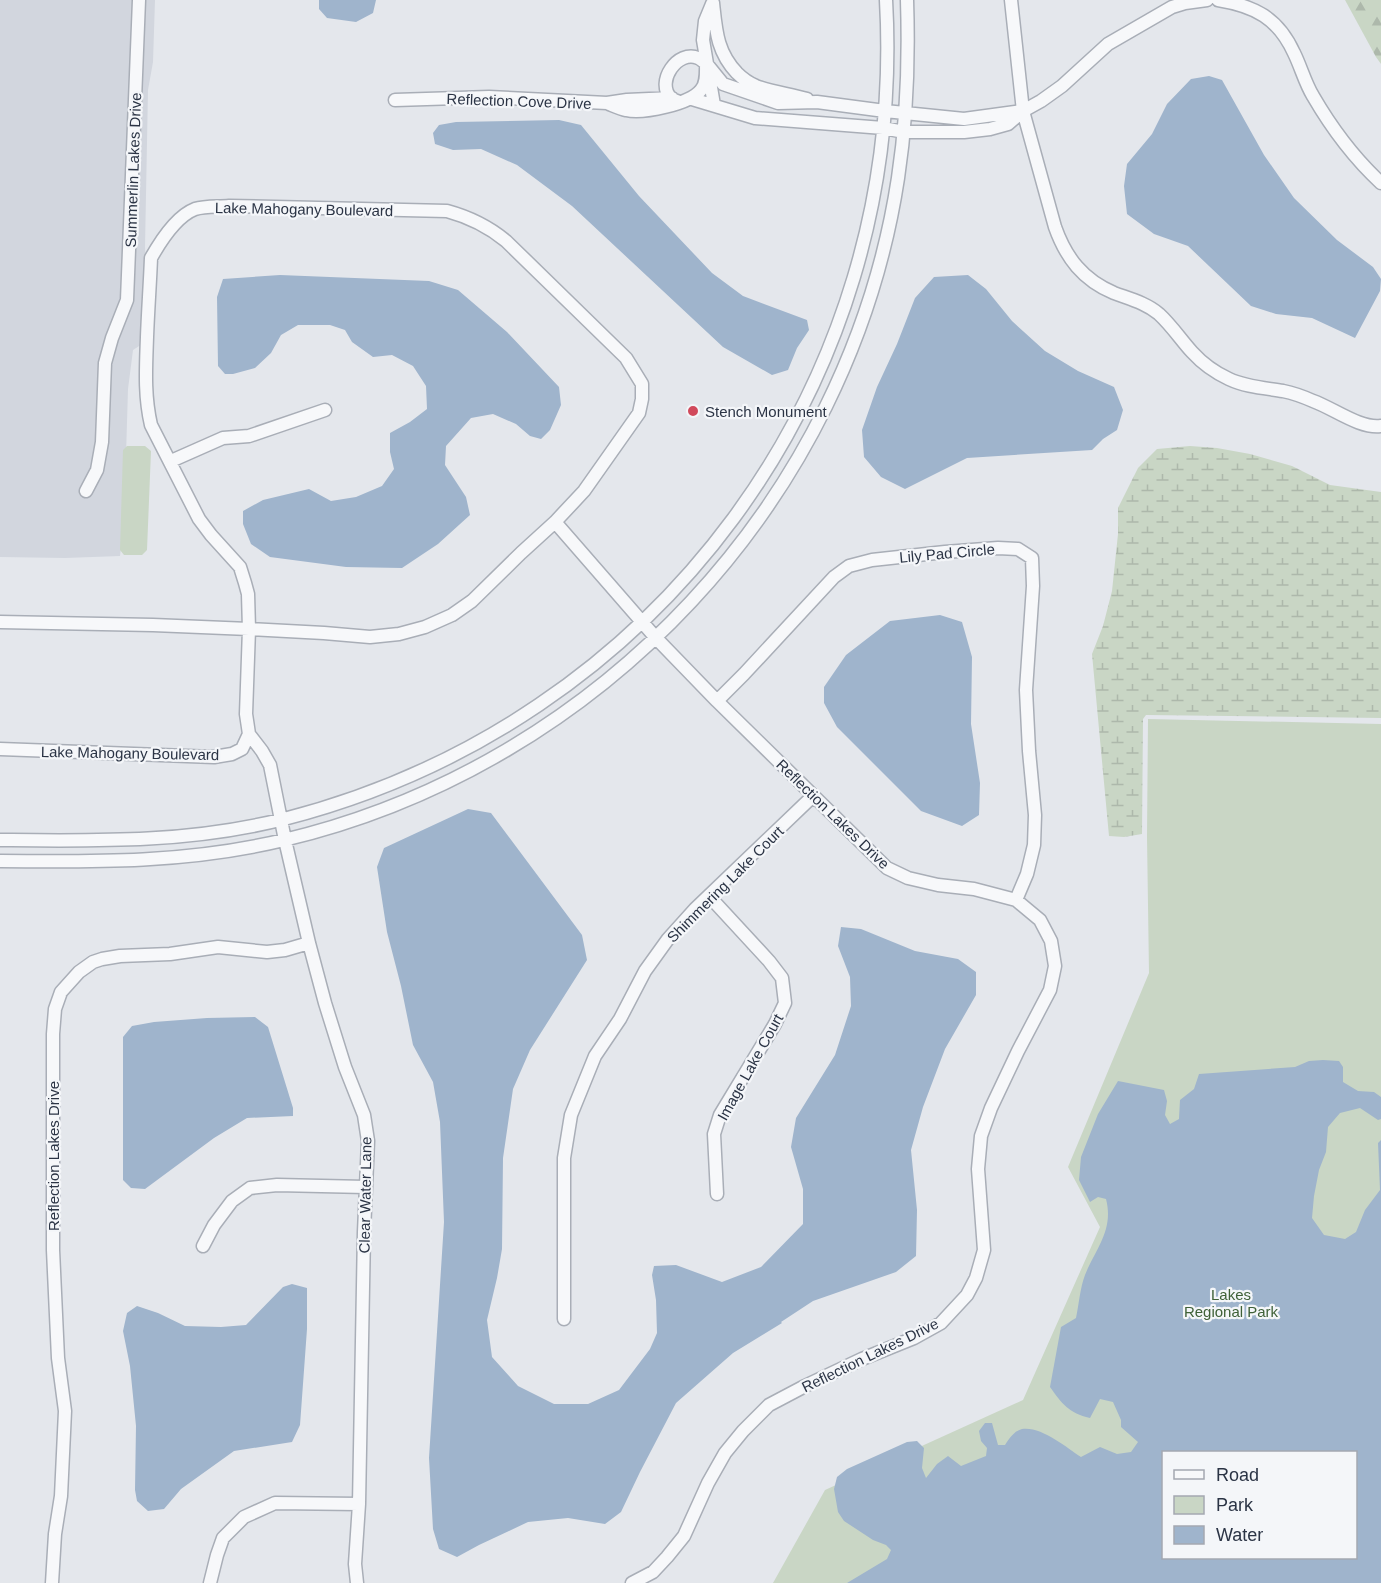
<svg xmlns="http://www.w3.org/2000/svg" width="1381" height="1583" font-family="Helvetica,sans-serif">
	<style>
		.built { fill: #d2d6de }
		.green { fill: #c9d6c5; fill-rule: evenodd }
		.forest { fill: url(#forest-firs) }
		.wetland { fill: url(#wetland-marsh) }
		.water { fill: #9fb4cc; fill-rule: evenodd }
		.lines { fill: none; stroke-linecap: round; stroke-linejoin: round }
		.minor-casing { stroke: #a9aeb7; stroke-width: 15 }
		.minor { stroke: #f7f8fa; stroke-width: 12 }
		.poi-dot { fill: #d1495b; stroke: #f4f6f9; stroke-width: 2 }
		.labels { text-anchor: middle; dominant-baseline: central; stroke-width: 4.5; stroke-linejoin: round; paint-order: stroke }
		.street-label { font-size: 15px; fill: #2b3445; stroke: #f4f6f9 }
		.poi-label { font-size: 15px; fill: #2b3445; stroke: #f4f6f9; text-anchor: start }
		.park-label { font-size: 15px; fill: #3f6138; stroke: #f4f6f9 }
	</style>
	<defs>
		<pattern id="forest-firs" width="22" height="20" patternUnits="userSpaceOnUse" patternTransform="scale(1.5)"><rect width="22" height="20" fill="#c9d6c5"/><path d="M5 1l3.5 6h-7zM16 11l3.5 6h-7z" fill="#adb8ab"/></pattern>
		<pattern id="wetland-marsh" width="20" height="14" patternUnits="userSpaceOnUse" patternTransform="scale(1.5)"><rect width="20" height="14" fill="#c9d6c5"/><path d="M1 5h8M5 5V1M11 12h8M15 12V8" fill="none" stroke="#adb8ab"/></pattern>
	</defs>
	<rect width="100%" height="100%" fill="#e4e7ec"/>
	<path class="built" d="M0 0H155L153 62 148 90 145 247 148 307 153 337 133 350 128 389 124 522 120 556 65 558 0 557Z"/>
	<path class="green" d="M127 446H145L151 451 147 550 142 555H124L120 550 123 450Z
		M1148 719 1381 724V1583H773L825 1490 1023 1400 1100 1227 1068 1167 1149 973 1147 837ZM1164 1452H1356V1558H1164Z"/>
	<path class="forest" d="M1345 0H1381V64L1376 57Z"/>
	<path class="wetland" d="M1190 446 1217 448 1250 454 1292 466 1330 485 1381 492V718L1146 715 1143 719 1142 834 1124 837 1109 836 1092 654 1103 626 1112 591 1118 534V508L1138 468 1157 449Z"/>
	<path class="water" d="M319 0H376L373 13 356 22 327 18 319 9Z
		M1209 76 1222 80 1264 155 1294 198 1337 240 1373 267 1381 279 1380 291 1355 338 1312 318 1276 314 1251 306 1188 246 1154 234 1127 214 1124 186 1127 164 1152 134 1167 104 1191 79Z
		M559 120 581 125 639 196 712 273 743 296 807 320 809 330 797 348 788 370 772 375 723 347 572 206 517 165 481 149 453 150 435 144 433 133 439 125 456 122Z
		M280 275 429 281 458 290 507 332 559 387 561 405 550 430 541 439 530 436 516 424 493 414 471 418 446 446 445 465 466 497 470 515 438 544 402 568 346 567 270 557 251 544 243 524V511L263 500 309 489 331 501 356 497 382 486 394 469 390 452V433L410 422 427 409 426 386 413 366 392 355 373 357 352 342 345 330 330 325H298L281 335 271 353 255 368 233 374H225L218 366 217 297 223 279Z
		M968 275 986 289 1012 321 1045 351 1078 371 1114 387 1123 410 1117 430 1103 439 1092 450 967 458 905 489 881 477 864 457 862 430 877 387 897 344 915 298 934 277Z
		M940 615 962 622 972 657 971 724 980 783 979 815 962 826 921 811 837 727 824 703V687L846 655 890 621Z
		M468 809 491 813 582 935 587 960 530 1050 513 1089 503 1158 502 1249 497 1278 487 1320 492 1357 518 1386 554 1404H588L619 1390 650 1349 657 1333 656 1300 652 1275 654 1266 676 1265 722 1282 761 1267 803 1224V1189L791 1147 796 1118 835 1055 851 1006 850 977 838 946 841 927 861 929 915 951 958 959 976 972V995L945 1049 923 1107 911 1150 917 1210 916 1256 896 1272 813 1301 781 1322 782 1323 733 1353 676 1403 640 1472 621 1512 605 1524 568 1518 528 1522 479 1545 457 1557 439 1549 433 1529 429 1458 444 1222 440 1122 433 1082 413 1045 401 986 387 932 377 867 384 848Z
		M255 1017 268 1027 293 1108V1116L247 1118 214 1138 145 1189 131 1188 123 1180V1037L132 1026 154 1022 207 1018Z
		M1323 1060 1339 1061 1343 1067V1082L1358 1091 1374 1092 1381 1097V1119L1378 1120 1360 1108 1340 1113 1328 1127 1326 1152 1319 1170 1314 1196 1312 1218 1324 1235 1345 1239 1356 1232 1365 1210 1380 1190 1378 1143 1381 1140V1583H847L887 1559 891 1550 886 1545 873 1540 844 1521 838 1512 834 1489 837 1477 847 1469 907 1442 917 1441 924 1448 922 1468 926 1478 937 1464 948 1456 961 1466 986 1456 987 1448 981 1441 979 1431 985 1423H992L998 1445H1005C1009 1439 1014 1431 1022 1429 1041 1426 1066 1447 1081 1457L1100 1447 1117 1454 1131 1452 1138 1442 1121 1427V1420L1113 1402 1100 1399 1090 1418C1069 1413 1062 1404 1050 1387L1061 1327 1076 1318C1079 1304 1080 1288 1085 1275 1096 1248 1114 1230 1106 1199L1098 1197 1090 1202 1079 1180 1081 1157 1098 1114 1118 1081 1164 1090 1167 1101 1165 1115 1170 1124 1179 1119 1180 1100 1194 1089 1199 1074 1295 1067 1309 1061ZM1164 1452H1356V1558H1164Z
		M292 1284 307 1288V1329L300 1425 292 1442 234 1451 181 1489 164 1509 148 1511 137 1501 135 1490 136 1426 130 1366 123 1331 127 1313 137 1306 158 1313 185 1326 221 1327 246 1325 283 1287Z"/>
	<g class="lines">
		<defs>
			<path id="minor" d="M1011 0 1023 111 1055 227C1066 258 1083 280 1114 293 1130 299 1146 303 1159 314 1172 326 1181 340 1192 352 1202 363 1216 373 1229 379 1246 387 1265 388 1283 391 1293 393 1304 397 1313 401 1333 408 1360 429 1381 426
				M1218 0C1255 6 1278 18 1294 53 1301 67 1305 83 1313 96 1331 127 1354 158 1381 183
				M713 3C716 31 717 52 737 73 742 78 749 83 756 86 772 92 790 94 807 99
				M712 4 705 21 703 40 714 105
				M692 99 755 118 883 128 904 132H964L990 129 1008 124 1023 111 964 119 885 111 817 102 778 103 723 84 706 63
				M395 100 489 97 607 103 627 100 672 98
				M609 104C614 106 620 109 626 110 643 114 690 104 701 90 707 83 706 73 706 63 703 62 701 59 698 58 678 49 655 82 671 98 672 99 679 102 680 102
				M1023 111 1041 101 1062 86 1108 44 1172 7 1185 3 1207 0
				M171 461 223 438 249 436 325 410
				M86 491 97 470 102 442 105 363 112 338 127 300 139 0
				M555 522 656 638 717 701 887 868 908 878 938 885 974 889 1016 900 1040 920 1051 941 1055 966 1050 990 1018 1051 991 1108 981 1136 978 1169 984 1250 976 1278 967 1295 941 1323 914 1338 862 1359 805 1386 769 1405 743 1431 725 1453 708 1483 684 1536 667 1557 653 1572 632 1583
				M0 622 153 625 249 629 324 633 370 637 399 634 425 627 452 615 472 601 521 553 555 522 584 491 639 413 642 399V384L626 358 506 241C488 226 469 217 447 211L229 206C218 207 205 206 195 209 177 216 160 242 151 258 150 284 148 310 147 337 146 367 144 395 151 425L199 519 211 535 240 567 245 583 248 594 249 629 246 714 249 734 262 751 270 765 285 840 309 943 325 1003 345 1067 364 1115 368 1141 364 1232 359 1504 355 1564 357 1583
				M717 701 744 674 834 577 849 566 872 560 945 552 998 548 1018 549 1032 558 1033 586 1026 690 1029 751 1035 815 1034 845 1027 874 1016 900
				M0 749 214 757 232 754 242 749 249 734
				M0 840C97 841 189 843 284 819 658 723 908 386 886 0
				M0 861C97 862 189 863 284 840 600 765 849 500 898 178 907 119 909 60 907 0
				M709 896 769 961 782 978 785 1003 775 1024 720 1115 714 1134 717 1194
				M203 1246 214 1225 232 1201 250 1188 277 1185 366 1187
				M564 1319V1158L571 1115 595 1056 620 1019 645 971 668 939 695 909 813 796
				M52 1583 55 1534 61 1496 65 1411 58 1358 53 1250V1034L55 1009 61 992 79 972 93 962 102 959 120 956 170 954 218 947 267 952 285 950 309 943
				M210 1583 217 1555 223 1538 244 1517 275 1503 359 1504"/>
		</defs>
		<use href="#minor" class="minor-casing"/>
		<use href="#minor" class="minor"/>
	</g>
	<circle class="poi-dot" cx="693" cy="411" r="6"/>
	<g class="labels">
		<g class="street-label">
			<text transform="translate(519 101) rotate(2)">Reflection Cove Drive</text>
			<text transform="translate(133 170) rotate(-88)">Summerlin Lakes Drive</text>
			<text transform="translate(304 209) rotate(1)">Lake Mahogany Boulevard</text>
			<text transform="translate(947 553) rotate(-5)">Lily Pad Circle</text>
			<text transform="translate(130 753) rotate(1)">Lake Mahogany Boulevard</text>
			<text transform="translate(833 814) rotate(44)">Reflection Lakes Drive</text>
			<text transform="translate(725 884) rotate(-45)">Shimmering Lake Court</text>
			<text transform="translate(750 1067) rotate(-61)">Image Lake Court</text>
			<text transform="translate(53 1156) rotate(-90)">Reflection Lakes Drive</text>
			<text transform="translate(365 1195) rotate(-89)">Clear Water Lane</text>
			<text transform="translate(870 1355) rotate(-26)">Reflection Lakes Drive</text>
		</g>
		<g class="poi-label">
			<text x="705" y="411">Stench Monument</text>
		</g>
		<g class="park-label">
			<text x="1231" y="1294">Lakes<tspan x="1231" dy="17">Regional Park</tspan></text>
		</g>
	</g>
	<rect x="1162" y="1451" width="195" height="108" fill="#f4f6f9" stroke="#a4a8b1" stroke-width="1.5"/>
	<rect x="1174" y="1470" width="30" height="9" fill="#f7f8fa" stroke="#a4a8b1" stroke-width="1.5"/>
	<text x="1216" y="1481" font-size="18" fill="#2b3445">Road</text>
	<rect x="1174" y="1496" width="30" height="18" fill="#c9d6c5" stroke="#a4a8b1" stroke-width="1.5"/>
	<text x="1216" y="1511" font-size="18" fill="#2b3445">Park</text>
	<rect x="1174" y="1526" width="30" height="18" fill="#9fb4cc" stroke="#a4a8b1" stroke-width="1.5"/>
	<text x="1216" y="1541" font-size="18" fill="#2b3445">Water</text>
</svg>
